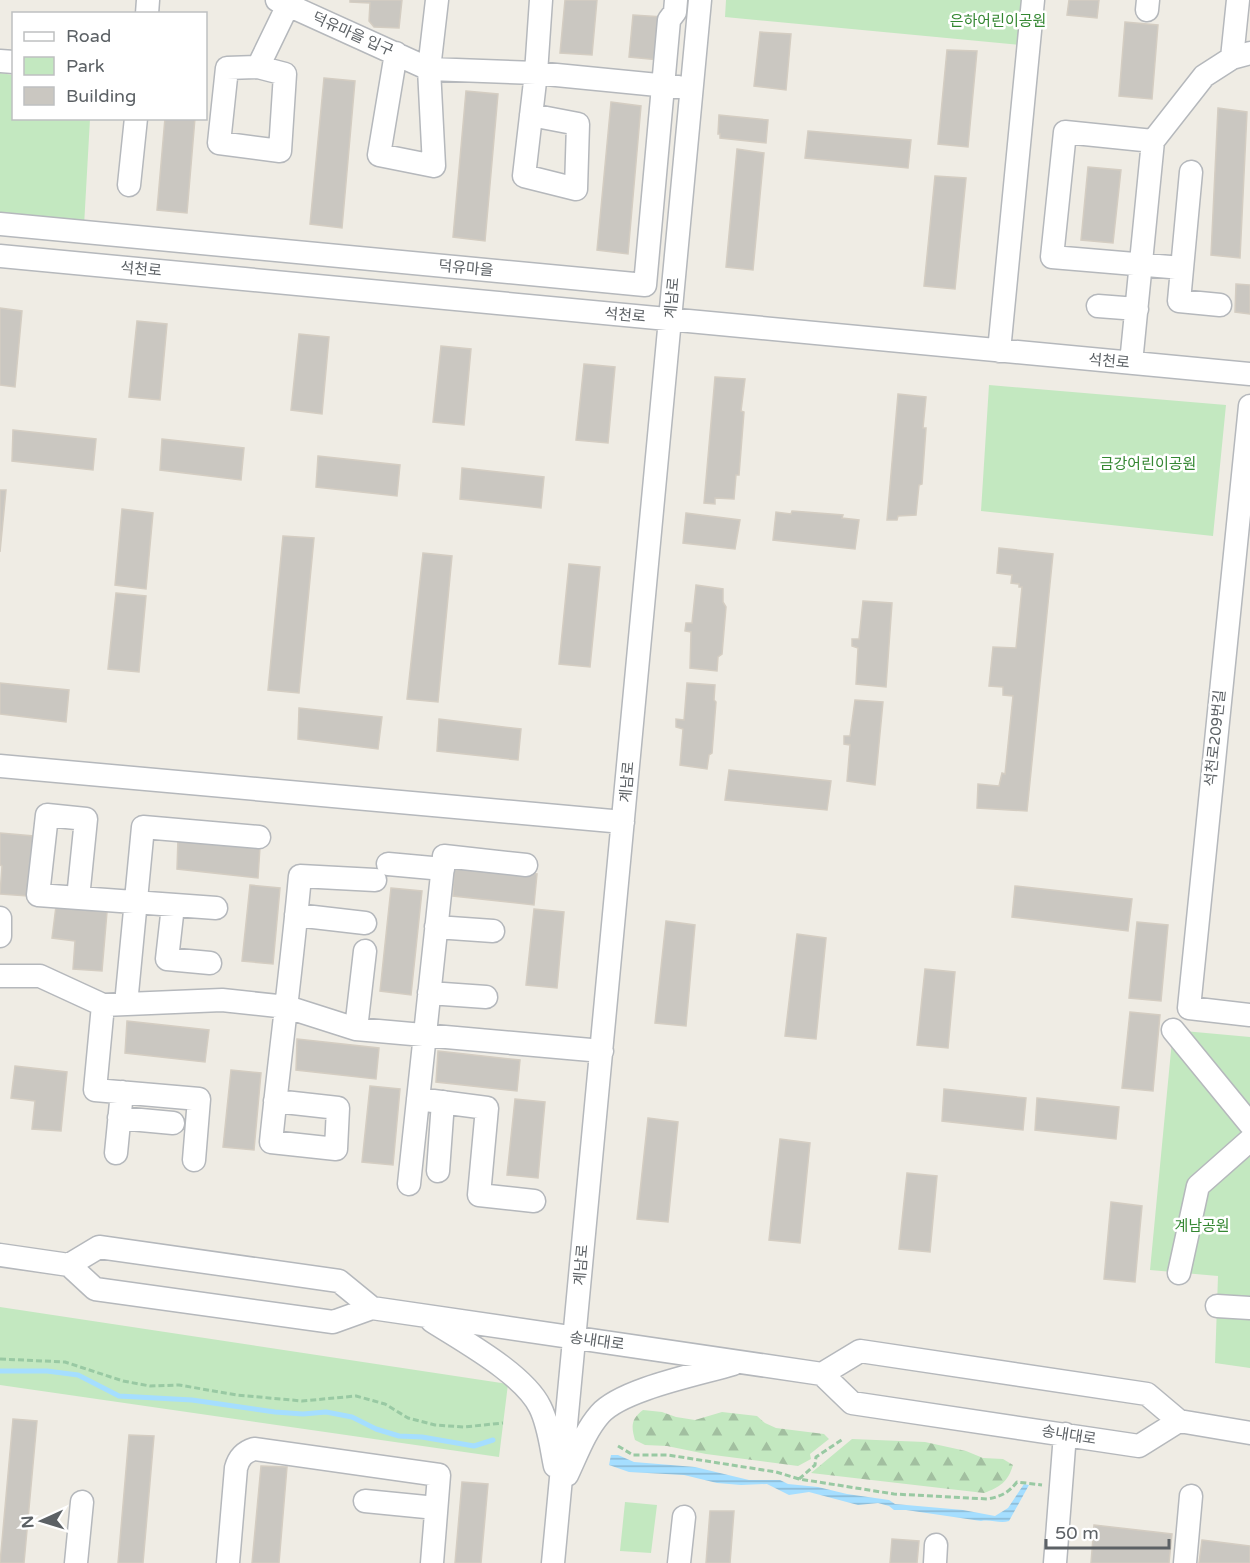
<svg xmlns="http://www.w3.org/2000/svg" width="1250" height="1563" font-family="'Varela Round','Noto Sans KR',sans-serif">
	<style>
		.forest { fill: url(#forest-firs) }
		.park { fill: #c3e8c0 }
		.water { fill: url(#water-rules) }
		.lines { fill: none; stroke-linecap: round; stroke-linejoin: round }
		.stream { stroke: #a5deff; stroke-width: 5 }
		.building { fill: #cac7c1; stroke: #d4cdc2; stroke-width: 1.5 }
		.minor-casing { stroke: #b5b8bc; stroke-width: 25 }
		.path { stroke: #99c9a3; stroke-width: 3; stroke-dasharray: 6 3; stroke-linecap: butt }
		.minor { stroke: #fff; stroke-width: 22 }
		.labels { text-anchor: middle; dominant-baseline: central; stroke-width: 5; stroke-linejoin: round; paint-order: stroke }
		.park-label { font-size: 15px; fill: #348732; stroke: #fff }
		.street-label { font-size: 15px; fill: #5c6165; stroke: #fff }
	</style>
	<defs>
		<pattern id="forest-firs" width="22" height="20" patternUnits="userSpaceOnUse" patternTransform="scale(1.5)"><rect width="22" height="20" fill="#c3e8c0"/><path d="M5 1l3.5 6h-7zM16 11l3.5 6h-7z" fill="#a2bfa0"/></pattern>
		<pattern id="water-rules" width="6" height="5" patternUnits="userSpaceOnUse" patternTransform="scale(1.5)"><rect width="6" height="5" fill="#a5deff"/><path d="M0 2.5h6" fill="none" stroke="#8ab7d2"/></pattern>
	</defs>
	<rect width="100%" height="100%" fill="#efece4"/>
	<path class="forest" d="M643 1410 662 1412 676 1417 695 1420 722 1412 757 1416 765 1423 776 1428 824 1434 829 1439 810 1454 811 1459 798 1466 706 1454 667 1446 645 1445 635 1440C631 1426 631 1419 643 1410Z
		M852 1439 925 1442 966 1451 983 1458 1003 1459 1013 1465C1008 1482 1000 1487 984 1493L811 1473Z"/>
	<path class="park" d="M726 0H1025L1020 45 725 17Z
		M0 73 13 75 14 118 90 119 84 226 0 216Z
		M989 385 1226 405 1213 536 981 511Z
		M1173 1030 1250 1037V1368L1215 1363 1218 1276 1150 1270Z
		M0 1307 508 1384 499 1457 0 1385Z
		M625 1502 657 1505 651 1553 620 1551Z"/>
	<path class="water" d="M611 1455H618L634 1462 695 1467 749 1480H780L788 1484 818 1487 847 1494 889 1500 895 1504 963 1510 995 1516 1008 1508 1024 1484 1029 1485 1009 1521C1000 1524 991 1519 981 1521L906 1510H894L889 1506 878 1503 858 1505 809 1492 789 1495 767 1484 741 1485 717 1483 684 1475 629 1472 609 1465Z"/>
	<g class="lines">
		<path class="stream" d="M0 1371H47L78 1375 119 1396 192 1400 275 1412 303 1414 326 1412 352 1417 376 1429 399 1436 422 1437 474 1446 493 1440"/>
	</g>
	<path class="building" d="M350 0H402L399 28 374 27 369 21 370 3 350 2Z
		M565 0H597L592 55 560 53Z
		M1069 0H1099L1097 18 1067 15Z
		M633 15 663 17 659 60 629 57Z
		M1125 22 1158 25 1152 99 1119 96Z
		M760 32 791 34 786 90 754 86Z
		M947 50 977 51 968 147 938 144Z
		M324 78 355 81 342 228 310 224Z
		M466 91 498 94 485 241 453 237Z
		M611 102 641 106 628 254 597 250Z
		M1218 108 1247 112 1240 258 1211 255Z
		M719 115 768 120 766 143 720 138V134H718Z
		M165 118H195L187 213 157 210Z
		M808 131 911 140 908 168 805 158Z
		M737 149 764 153 753 270 726 267Z
		M1088 167 1121 170 1113 243 1081 240Z
		M935 176 966 178 955 289 924 286Z
		M1236 284 1250 285V314L1235 312Z
		M0 308 22 311 15 387 0 385Z
		M137 321 167 324 160 400 129 397Z
		M299 334 329 337 322 414 291 410Z
		M441 346 471 349 464 425 433 422Z
		M584 364 615 367 608 443 576 440Z
		M715 377 745 379 741 411 744 412 739 475H736L734 499 715 498V504L704 503Z
		M898 394 926 397 923 428H926L922 484 919 485 916 515 898 516 897 520H887Z
		M13 430 96 439 93 470 12 461Z
		M162 439 244 448 241 480 160 470Z
		M318 456 400 465 397 496 316 487Z
		M462 468 544 477 541 508 460 499Z
		M0 490H6L0 552Z
		M122 509 153 513 146 589 115 585Z
		M792 511 843 515 842 518 859 520 855 549 773 540 776 512 791 514Z
		M686 513 740 520 735 549 683 543Z
		M283 536 314 538 299 693 268 690Z
		M999 548 1053 554 1027 811 977 808 978 784 999 786 1002 773 1005 774 1013 696 1003 695V687L989 686 993 647 1016 648 1022 587H1019V584L1011 583 1012 575 997 573Z
		M423 553 452 556 438 702 407 699Z
		M569 564 600 567 590 667 559 664Z
		M696 585 723 589V602L726 607 722 654 718 657 717 671 690 668 691 632 685 631 686 623H692Z
		M116 593 146 596 139 672 108 669Z
		M863 601 892 603 886 687 856 684 858 648 852 646V639H859Z
		M0 683 69 690 66 722 0 714Z
		M687 683 715 685 714 700 716 702 712 753 709 755 707 769 680 765 683 729 676 727V719L684 720Z
		M855 700 883 702 875 785 847 781 850 745 844 744V736H850Z
		M299 708 382 717 378 749 298 739Z
		M439 719 521 729 518 760 437 751Z
		M729 770 831 781 827 810 725 800Z
		M0 833 34 836 28 896 0 894 2 866 0 865Z
		M178 838 260 847 258 878 177 869Z
		M454 865 537 874 534 905 453 896Z
		M250 885 280 888 273 964 242 961Z
		M1015 886 1132 899 1128 931 1012 917Z
		M391 888 422 891 411 995 380 991Z
		M56 906 107 912 102 971 73 969 75 941 52 938Z
		M534 909 564 912 557 988 526 985Z
		M666 921 695 925 686 1026 655 1023Z
		M1137 922 1168 925 1161 1001 1129 998Z
		M797 934 826 938 816 1039 785 1036Z
		M925 969 955 972 948 1048 917 1045Z
		M1130 1012 1160 1015 1153 1091 1122 1088Z
		M127 1021 209 1030 205 1062 125 1053Z
		M297 1039 379 1048 376 1079 296 1070Z
		M438 1051 520 1060 517 1091 436 1082Z
		M15 1066 67 1072 61 1131 32 1129 35 1101 11 1098Z
		M231 1070 261 1073 254 1150 223 1147Z
		M370 1086 400 1089 393 1165 362 1162Z
		M944 1089 1026 1098 1023 1130 942 1121Z
		M1037 1098 1119 1107 1116 1139 1035 1130Z
		M515 1099 545 1102 538 1178 507 1175Z
		M648 1118 678 1122 668 1222 637 1219Z
		M780 1139 810 1143 800 1243 769 1240Z
		M907 1173 937 1176 930 1252 899 1249Z
		M1111 1202 1142 1206 1135 1282 1104 1279Z
		M13 1419 37 1421 24 1563H0Z
		M129 1435 154 1436 143 1563H118Z
		M261 1466 287 1467 279 1563H252Z
		M462 1482 488 1484 481 1563H455Z
		M710 1511H734L730 1563H706Z
		M1094 1525 1172 1534 1169 1563H1091Z
		M892 1539 919 1541 917 1563H890Z
		M1202 1540 1250 1546V1563H1199Z"/>
	<g class="lines">
		<defs>
			<path id="minor" d="M277 0 429 69 434 166 379 155 396 53
				M437 0 429 69 536 73 524 176 576 189 578 124 531 115
				M541 0 536 73 678 87
				M1147 10 1148 0
				M147 14 148 0
				M1232 58 1238 0
				M0 61 14 62
				M258 67 285 74 280 151 219 143 227 68 258 67 288 5
				M1153 141 1065 132 1052 257 1182 268
				M1191 172 1179 301 1220 305
				M129 185 136 118
				M0 224 645 285 669 20 675 12 676 0
				M0 256 1250 374
				M1098 306 1137 309
				M999 351 1033 0
				M1131 363 1153 141 1204 76 1232 58 1250 53
				M1250 406 1189 1008 1250 1015
				M0 766 623 822
				M388 864 443 869
				M78 898 86 819 47 815 38 895 216 908
				M173 906 167 959 210 963
				M296 915 365 923
				M0 918V936
				M436 927 493 931
				M0 976H40L103 1005 222 1000 287 1007 356 1029 602 1051
				M429 993 486 997
				M126 1004 143 827 259 837
				M103 1005 95 1090 199 1099 194 1160
				M356 1029 365 951
				M1173 1030 1250 1124
				M418 1099 487 1108 479 1195 534 1201
				M275 1101 338 1108 336 1149 271 1142C280 1053 292 965 300 876L375 880
				M119 1118 173 1123
				M116 1153 122 1092
				M438 1171 443 1102
				M409 1184 444 856 526 865
				M0 1255 69 1265 95 1289 333 1322 372 1308 822 1374 852 1403 1139 1446 1179 1421
				M69 1265 99 1247 339 1281 372 1308
				M1179 1273 1198 1186 1250 1140
				M1217 1306 1250 1308
				M432 1321C463 1341 524 1374 540 1407 549 1425 551 1447 555 1466
				M822 1374 860 1351 1147 1394 1179 1421 1250 1433
				M567 1475C577 1454 585 1431 600 1414 622 1389 700 1374 733 1364
				M365 1501 436 1508
				M76 1563 82 1502
				M228 1563 236 1468C239 1457 244 1452 254 1449L439 1475 432 1563
				M553 1563 700 0
				M679 1563 684 1517
				M935 1563 936 1545
				M1055 1563 1065 1434
				M1185 1563 1191 1496"/>
		</defs>
		<use href="#minor" class="minor-casing"/>
		<path class="path" d="M0 1359 65 1362 123 1381 150 1386 179 1385 237 1395 302 1401 356 1396 385 1404 408 1418 435 1425 464 1427 503 1423
			M618 1446 633 1455H668L776 1472 799 1479 894 1494 988 1499C1002 1496 1008 1493 1017 1482L1042 1485
			M799 1479 815 1465 816 1457 843 1439"/>
		<use href="#minor" class="minor"/>
	</g>
	<g class="labels">
		<g class="park-label">
			<text x="998" y="21">은하어린이공원</text>
			<text x="1148" y="464">금강어린이공원</text>
			<text x="1202" y="1226">계남공원</text>
		</g>
		<g class="street-label">
			<text transform="translate(353 34) rotate(24)">덕유마을 입구</text>
			<text transform="translate(466 268) rotate(5)">덕유마을</text>
			<text transform="translate(141 269) rotate(5)">석천로</text>
			<text transform="translate(672 298) rotate(-85)">계남로</text>
			<text transform="translate(625 315) rotate(5)">석천로</text>
			<text transform="translate(1109 361) rotate(5)">석천로</text>
			<text transform="translate(1215 738) rotate(-84)">석천로209번길</text>
			<text transform="translate(627 782) rotate(-85)">계남로</text>
			<text transform="translate(581 1265) rotate(-85)">계남로</text>
			<text transform="translate(597 1341) rotate(8)">송내대로</text>
			<text transform="translate(1069 1435) rotate(9)">송내대로</text>
		</g>
	</g>
	<rect x="12" y="12" width="195" height="108" fill="#ffffff" stroke="#bec0c1" stroke-width="1.5"/>
	<rect x="24" y="32" width="30" height="9" fill="#ffffff" stroke="#bec0c1" stroke-width="1.5"/>
	<text x="66" y="42" font-size="18" fill="#5c6165">Road</text>
	<rect x="24" y="57" width="30" height="18" fill="#c3e8c0" stroke="#bec0c1" stroke-width="1.5"/>
	<text x="66" y="72" font-size="18" fill="#5c6165">Park</text>
	<rect x="24" y="87" width="30" height="18" fill="#cac7c1" stroke="#bec0c1" stroke-width="1.5"/>
	<text x="66" y="102" font-size="18" fill="#5c6165">Building</text>
	<g transform="translate(42 1521) rotate(266)" stroke="#ffffff" stroke-width="4.5" paint-order="stroke">
	<path d="M0-4.5L10 22L0 15L-10 22Z" fill="#5c6165"/>
	<text y="-9" font-size="16" font-weight="bold" text-anchor="middle" fill="#5c6165">N</text>
	</g>
	<path d="M1046 1539v9h123v-9" fill="none" stroke="#5c6165" stroke-width="3"/>
	<text x="1055" y="1539" font-size="18" fill="#5c6165" stroke="#ffffff" stroke-width="4.5" paint-order="stroke">50 m</text>
</svg>
